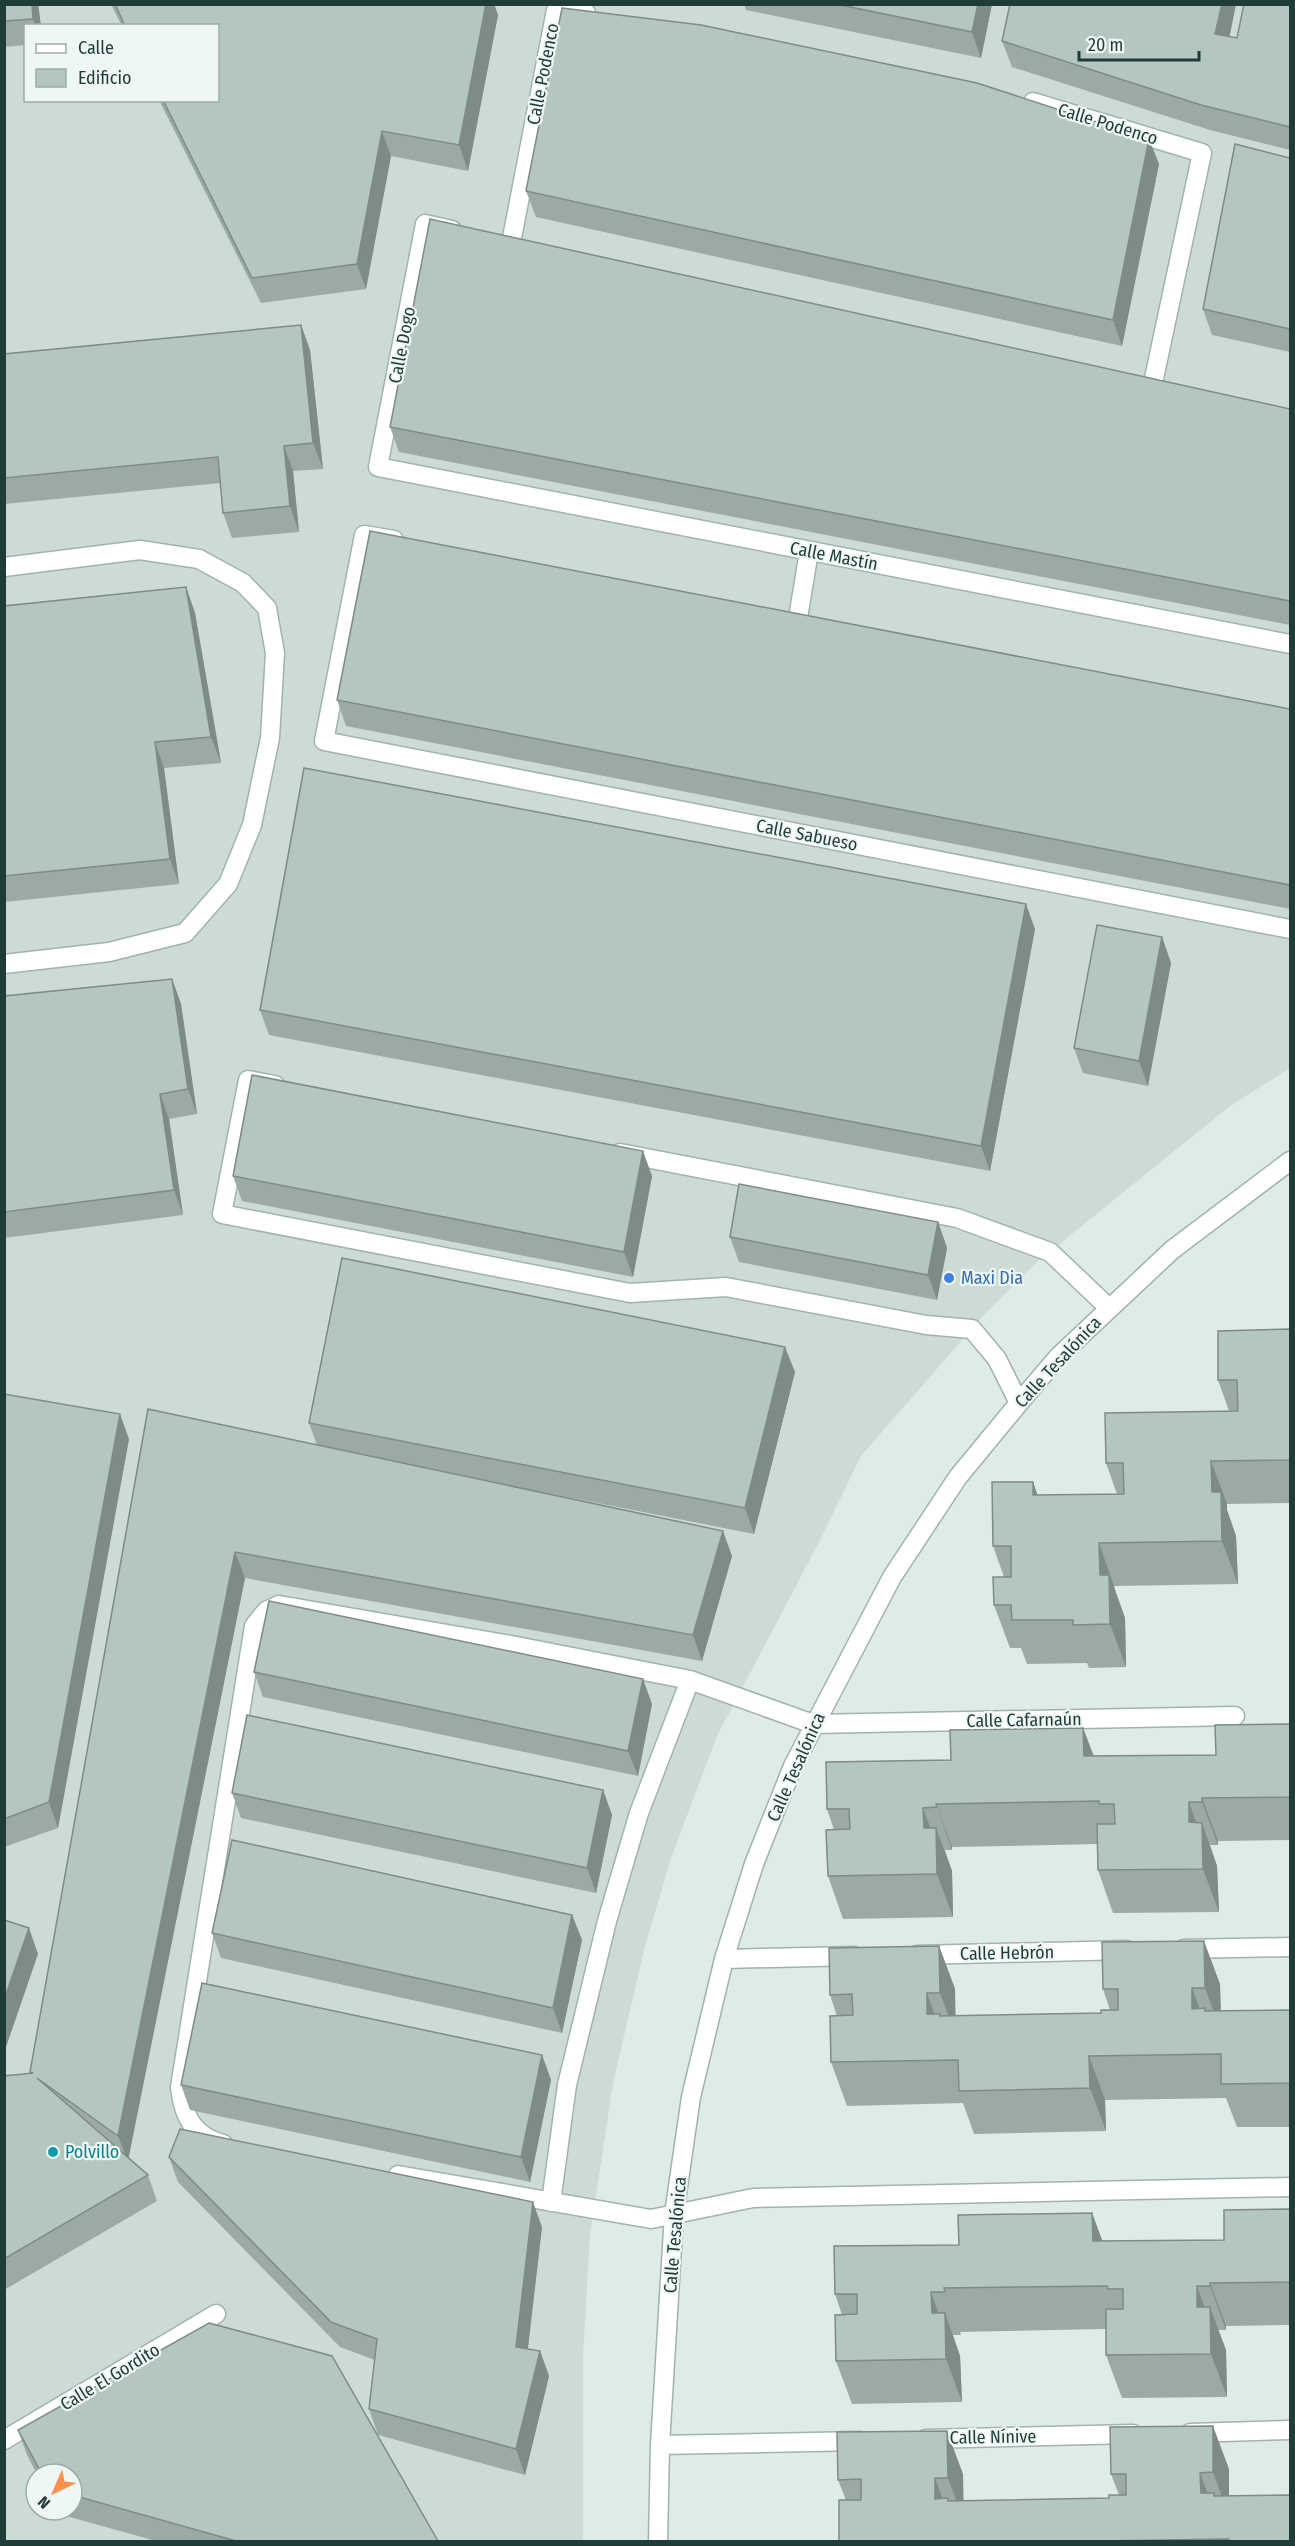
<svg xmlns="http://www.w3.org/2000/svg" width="1295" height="2546" font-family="'Fira Sans Condensed',sans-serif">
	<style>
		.built { fill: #cddbd6; fill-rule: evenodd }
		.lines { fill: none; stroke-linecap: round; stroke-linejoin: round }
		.minor-casing { stroke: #a1b3af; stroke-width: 21 }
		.minor { stroke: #fff; stroke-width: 18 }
		.wall { fill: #9baaa5 }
		.shaded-wall { fill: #7e8b86 }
		.building { fill: #b4c6c0; stroke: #7e8b86; stroke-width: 1.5 }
		.shop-dot { fill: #3f7fe0; stroke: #eff7f4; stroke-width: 2 }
		.culture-dot { fill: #0f9aa8; stroke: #eff7f4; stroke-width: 2 }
		.labels { text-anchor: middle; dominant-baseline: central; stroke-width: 4.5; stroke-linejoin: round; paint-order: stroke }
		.street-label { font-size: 18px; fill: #1f3c38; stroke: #eff7f4 }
		.shop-label { font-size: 18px; fill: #366cbe; stroke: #eff7f4; text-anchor: start }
		.culture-label { font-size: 18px; fill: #0d838f; stroke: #eff7f4; text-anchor: start }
	</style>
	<rect width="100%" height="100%" fill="#deebe7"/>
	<path class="built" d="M5 5H1290V1068L1230 1106 1036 1263 982 1317 861 1456 819 1542 717 1736 671 1858 645 1946 613 2083 590 2235 583 2356V2541L5 2542ZM26 26H218V100H26ZM36 2474H72V2510H36Z"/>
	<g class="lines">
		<defs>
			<path id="minor" d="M1033 102 1202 153 1153 383
				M452 230 425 224 378 467 1290 644
				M511 243 556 10 586 13
				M394 540 364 535 324 741 1290 929
				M4 567 140 550 199 559 243 583 267 608 275 653 270 738 252 825 228 884 185 933 109 952 4 964
				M798 618 809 551
				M275 1085 248 1080 222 1214 630 1293 726 1287 926 1325 972 1329 997 1359 1019 1403
				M620 1153 957 1218 1050 1252 1109 1308
				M1184 1949 1290 1947
				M917 1955 1127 1950
				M724 1959 854 1956
				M223 2144C193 2136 183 2116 180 2087L254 1626 266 1611 279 1605 511 1645 690 1680 813 1724 1235 1716
				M398 2175 651 2219 753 2198 1290 2187
				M551 2202 567 2085 607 1921 639 1813 690 1680
				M1190 2433 1290 2430
				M926 2439 1133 2434
				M4 2440 216 2314
				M660 2445 860 2441
				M658 2542 660 2445 674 2214 691 2097 724 1959 754 1864 793 1766 892 1577 958 1477 1019 1403 1058 1357 1172 1250 1290 1161"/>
		</defs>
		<use href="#minor" class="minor-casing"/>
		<use href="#minor" class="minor"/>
	</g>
	<path class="wall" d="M4 4H38L41 26H26V45L4 47Z
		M111 4H494L498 15 468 171 391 156 366 289 261 303 159 100H218V26H122Z
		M744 4H992L981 58 746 10Z
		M1290 4V150L1210 130 1012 67 1002 41 1229 37 1237 38Z
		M1149 139 1159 164 1122 346 536 217 526 191Z
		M1290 158V352L1212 335 1203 309Z
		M301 325 310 350 323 469 293 471 299 532 232 538 223 513 220 483 4 504V354Z
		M1290 409V625L399 452 390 427Z
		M186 587 195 613 221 763 164 768 179 884 4 902V606Z
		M337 700 1290 709V909L346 726Z
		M1035 929 990 1171 269 1035 260 1010Z
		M1162 937 1171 963 1148 1086 1083 1073 1074 1048Z
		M172 979 181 1004 197 1114 169 1119 183 1215 4 1238V996Z
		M233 1176H652L633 1277 242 1201Z
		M938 1222 947 1248 937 1300 739 1262 730 1237Z
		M1290 1329V1503L1227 1504V1510L1236 1536 1238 1584 1114 1586 1115 1590 1125 1618 1126 1667 1089 1668 1087 1663 1027 1664 1021 1648H1010L994 1605 1004 1577 993 1546 1033 1482 1037 1495 1117 1494 1106 1463 1229 1411 1218 1380Z
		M795 1372 754 1534 517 1487 732 1556 702 1661 245 1578 128 2158 148 2175 157 2201 4 2290V2076L31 2074 30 2072 148 1409 317 1445 309 1423Z
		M4 1394 129 1439 58 1828 4 1847Z
		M254 1672 652 1704 638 1776 263 1697Z
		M1290 1724V1840L1218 1841V1845H1210L1217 1866 1219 1912 1113 1913 1098 1870 1097 1844 952 1847V1850H945L952 1871 953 1917 843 1919 828 1876 834 1830 827 1809 951 1760 1083 1728 1094 1756 1216 1755Z
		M603 1790 612 1815 596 1893 241 1818 232 1793Z
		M572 1915 582 1940 562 2033 221 1958 212 1933Z
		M939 1946 955 1989V2016L1101 2013 1110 2010 1103 1989 1220 1984 1221 2011 1290 2010V2127H1237L1226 2098 1105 2100 1106 2131 974 2134 963 2103 847 2106 831 2062 837 2016 830 1995Z
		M542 2055 551 2080 530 2182 190 2110 181 2085Z
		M169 2157 542 2227 528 2349 540 2351 549 2376 525 2475 378 2435 369 2409 375 2360 340 2347 178 2182Z
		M1290 2209V2325L1226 2326V2330H1218L1226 2350 1227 2397 1122 2398 1106 2355V2329L960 2332 961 2335H953L960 2356 962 2402 852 2404 836 2361 842 2315 835 2294 959 2245 1092 2213 1102 2241 1224 2240Z
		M18 2430 438 2541H156L59 2514 57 2510H72V2474H37L27 2455Z
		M1229 2469V2496L1290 2541H839L846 2500 838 2480 963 2474V2501L1109 2498 1119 2495 1111 2474Z"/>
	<path class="shaded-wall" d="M32 4H38L41 26H36L33 19Z
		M486 4H494L498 15 468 171 459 145Z
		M978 4H992L981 58 972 32Z
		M1222 4H1236L1225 60 1215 34Z
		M382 131 391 156 366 289 357 264Z
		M1149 139 1159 164 1122 346 1113 320Z
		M301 325 310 350 323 469 313 443Z
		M284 446 293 471 299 532 290 506Z
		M186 587 195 613 221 763 211 737Z
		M155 742 164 768 179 884 170 859Z
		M1026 904 1035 929 990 1171 981 1146Z
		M1162 937 1171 963 1148 1086 1139 1061Z
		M172 979 181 1004 197 1114 188 1089Z
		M160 1094 169 1119 183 1215 174 1190Z
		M643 1151 652 1176 633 1277 624 1252Z
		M938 1222 947 1248 937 1300 928 1275Z
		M785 1347 795 1372 754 1534 745 1508Z
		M120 1414 129 1439 58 1828 49 1802Z
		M1211 1461 1227 1504V1510L1236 1536 1238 1584 1222 1541 1212 1492Z
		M1033 1482 1048 1525 1033 1495Z
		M723 1531 732 1556 702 1661 693 1635Z
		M1099 1543 1114 1586 1115 1590 1125 1618 1126 1667 1110 1624 1100 1575Z
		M235 1552 245 1578 128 2161 118 2136Z
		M643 1679 652 1704 638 1776 628 1751Z
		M1083 1728 1099 1771 1084 1756Z
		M603 1790 612 1815 596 1893 587 1868Z
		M1202 1798 1218 1841V1845L1202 1802Z
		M1189 1802 1202 1839V1823L1217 1866 1219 1912 1203 1869 1189 1822Z
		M936 1804 952 1847V1850L937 1807Z
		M923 1808 937 1846 936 1828 952 1871 953 1917 937 1874 924 1828Z
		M572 1915 582 1940 562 2033 553 2008Z
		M29 1928 38 1954 4 2053V2000Z
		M1204 1941 1220 1984 1221 2031 1205 1988Z
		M939 1946 955 1989 956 2036 940 1993Z
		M1192 1988 1208 2031 1192 2009Z
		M927 1993 942 2036 927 2014Z
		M542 2055 551 2080 530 2182 521 2157Z
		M1089 2056 1105 2100 1106 2131 1090 2088Z
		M533 2202 542 2227 525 2372 516 2347Z
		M1092 2213 1108 2256 1093 2241Z
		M1210 2283 1226 2326V2330L1210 2286Z
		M1197 2286 1210 2323V2307L1226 2350 1227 2397 1211 2354 1197 2307Z
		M931 2292 945 2331V2313L960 2356 962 2402 946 2359 932 2313Z
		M540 2351 549 2376 525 2475 516 2449Z
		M1213 2426 1229 2469V2516L1213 2472Z
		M947 2431 963 2474 964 2521 948 2478Z
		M1200 2473 1216 2516 1201 2493Z
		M935 2478 951 2521 935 2499Z"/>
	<path class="building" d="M4 4H32L33 19 4 21Z
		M115 4H486L459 145 382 131 357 264 252 278 163 100H218V26H125Z
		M836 4H978L972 32Z
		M1010 4H1222L1215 34 1237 38 1244 4H1290V127L1201 105 1002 41Z
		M562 8 701 25 977 83 1149 139 1113 320 526 191Z
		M1235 144 1290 158V329L1203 309Z
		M430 219 1290 409V601L390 427Z
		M301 325 313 443 284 446 290 506 223 513 218 457 4 478V354Z
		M370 531 1290 709V885L337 700Z
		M186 587 211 737 155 742 170 859 4 876V606Z
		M304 768 1026 904 981 1146 260 1010Z
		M1097 925 1162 937 1139 1061 1074 1048Z
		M172 979 188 1089 160 1094 174 1190 4 1212V996Z
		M252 1075 643 1151 624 1252 233 1176Z
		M739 1184 938 1222 928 1275 730 1237Z
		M342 1258 785 1347 745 1508 309 1423Z
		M1290 1329V1460L1211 1461 1212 1492H1221L1222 1541 1099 1543 1100 1575H1109L1110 1624 1073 1625V1620H1012L1011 1605H994L993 1577H1011V1546H993L992 1482H1033V1495L1124 1494 1123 1463H1106L1105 1413 1238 1411 1237 1380H1218V1331Z
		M4 1394 120 1414 49 1802 4 1819Z
		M148 1409 723 1531 693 1635 235 1552 118 2136 37 2078 148 2175 4 2259V2076L33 2073 30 2072Z
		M269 1601 643 1679 628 1751 254 1672Z
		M247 1715 603 1790 587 1868 232 1793Z
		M1290 1724V1797L1202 1798V1802H1189V1822L1202 1823 1203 1869 1098 1870 1097 1824H1115L1114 1804H1099V1801L936 1804 937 1807 923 1808 924 1828H936L937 1874 828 1876 826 1830 850 1829 849 1809H827L826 1762 951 1760 950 1730 1083 1728 1084 1756 1216 1755 1215 1725Z
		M232 1840 572 1915 553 2008 212 1933Z
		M4 1920 29 1928 4 2000Z
		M1204 1941 1205 1988H1192V2009L1205 2008V2011L1290 2010V2083L1221 2084V2054L1089 2056 1090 2088 959 2091 958 2060 831 2062 830 2016 853 2015 852 1994 830 1995 829 1948 939 1946 940 1993H927V2014H940V2016L1101 2013V2010H1118V1989H1103L1102 1942Z
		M202 1983 542 2055 521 2157 181 2085Z
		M180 2129 533 2202 516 2347 540 2351 516 2449 369 2409 377 2339 331 2322 169 2157Z
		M1290 2209V2282L1210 2283V2286H1197V2307H1210L1211 2354 1106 2355V2309H1123V2289H1108L1107 2286 944 2288 945 2292H931L932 2313H945L946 2359 836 2361 835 2315 857 2314V2294H835L834 2246 959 2245 958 2215 1092 2213 1093 2241 1224 2240V2210Z
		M209 2323 332 2356 438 2541H236L72 2495V2474H42L18 2430Z
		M1213 2426V2472L1200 2473 1201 2493H1214V2496L1290 2495V2541H1229V2539L1098 2541H839V2500H861V2479L838 2480 837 2432 947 2431 948 2478H935V2499L948 2498V2501L1109 2498V2495H1126V2474H1111L1110 2427Z"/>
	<circle class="shop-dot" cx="949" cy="1278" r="6"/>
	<circle class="culture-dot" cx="53" cy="2152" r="6"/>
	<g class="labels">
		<g class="street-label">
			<text transform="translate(543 74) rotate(-79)">Calle Podenco</text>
			<text transform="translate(1108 124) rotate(17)">Calle Podenco</text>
			<text transform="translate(402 345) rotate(-79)">Calle Dogo</text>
			<text transform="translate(834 556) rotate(11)">Calle Mastín</text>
			<text transform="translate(807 835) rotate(11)">Calle Sabueso</text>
			<text transform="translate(1058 1362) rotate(-47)">Calle Tesalónica</text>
			<text transform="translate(1024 1720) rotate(-1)">Calle Cafarnaún</text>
			<text transform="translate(796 1767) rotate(-66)">Calle Tesalónica</text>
			<text transform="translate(1007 1953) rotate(-1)">Calle Hebrón</text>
			<text transform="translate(675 2235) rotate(-85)">Calle Tesalónica</text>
			<text transform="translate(110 2377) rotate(-31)">Calle El Gordito</text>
			<text transform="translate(993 2437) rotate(-1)">Calle Nínive</text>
		</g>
		<g class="shop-label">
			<text x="961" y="1278">Maxi Dia</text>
		</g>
		<g class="culture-label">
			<text x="65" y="2152">Polvillo</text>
		</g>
	</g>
	<rect width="1295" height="2546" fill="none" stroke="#1f3c38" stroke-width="12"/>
	<rect x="24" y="24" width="195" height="78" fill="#eff7f4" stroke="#9caca9" stroke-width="1.5"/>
	<rect x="36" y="44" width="30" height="9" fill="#ffffff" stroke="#9caca9" stroke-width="1.5"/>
	<text x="78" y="54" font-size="18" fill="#1f3c38">Calle</text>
	<rect x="36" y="69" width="30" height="18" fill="#b4c6c0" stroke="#9caca9" stroke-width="1.5"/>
	<text x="78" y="84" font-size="18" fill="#1f3c38">Edificio</text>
	<g transform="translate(54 2492) rotate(224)"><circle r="28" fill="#eff7f4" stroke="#9caca9" stroke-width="1.5"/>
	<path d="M0-4.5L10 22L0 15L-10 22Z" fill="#fa8f4e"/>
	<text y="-9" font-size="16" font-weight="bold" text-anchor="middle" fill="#1f3c38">N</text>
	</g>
	<path d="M1079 51v9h120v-9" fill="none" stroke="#1f3c38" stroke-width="3"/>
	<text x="1088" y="51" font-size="18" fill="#1f3c38" stroke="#eff7f4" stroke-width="4.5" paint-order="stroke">20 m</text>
</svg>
